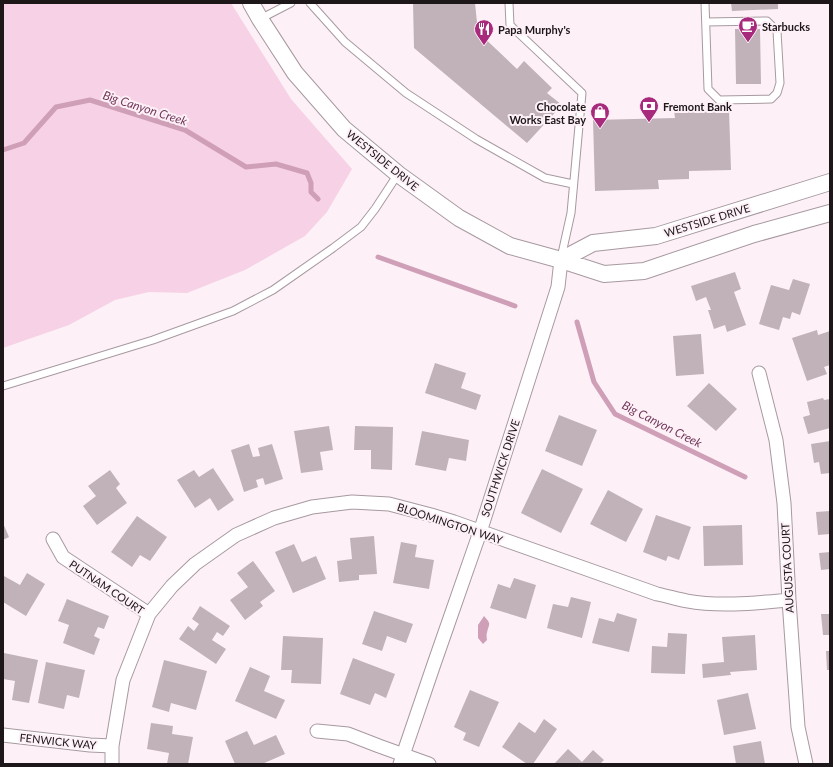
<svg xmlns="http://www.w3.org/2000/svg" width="833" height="767" font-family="Lato,sans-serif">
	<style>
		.green { fill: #f7d1e5 }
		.water { fill: #cf9fb8 }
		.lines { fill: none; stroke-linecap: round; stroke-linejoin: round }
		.stream { stroke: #cf9fb8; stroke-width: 5 }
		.building { fill: #c1b2b9 }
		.service-casing { stroke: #a799a0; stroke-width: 9 }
		.minor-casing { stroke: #a799a0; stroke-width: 15 }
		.tertiary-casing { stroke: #a799a0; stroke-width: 18 }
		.service { stroke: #fff; stroke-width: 7 }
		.minor { stroke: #fff; stroke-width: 13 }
		.tertiary { stroke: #fff; stroke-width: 16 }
		.labels { text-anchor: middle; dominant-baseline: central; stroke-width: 4; stroke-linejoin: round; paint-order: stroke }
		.poi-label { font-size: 11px; font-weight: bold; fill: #1d171a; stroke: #fdf1f7; text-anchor: start }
		.street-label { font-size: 11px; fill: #1d171a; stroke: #fdf1f7 }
		.water-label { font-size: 12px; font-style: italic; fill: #72365a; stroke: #fdf1f7 }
	</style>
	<rect width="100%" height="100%" fill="#fdf1f7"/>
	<path class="green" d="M3 3H231L291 99 352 169 327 212 305 236 245 270 187 293 149 292 115 300 69 325 3 348Z"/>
	<path class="water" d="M484 616C492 625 489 623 487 633 486 634 487 639 487 640L483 644 478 638V625Z"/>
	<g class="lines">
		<path class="stream" d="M3 150 24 143 56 107 90 100 185 130 246 167 276 164 307 173 311 183V192L318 199
			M378 257 515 306
			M577 322 594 382 615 414 745 477"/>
	</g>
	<path class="building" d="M413 3H475L478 32 517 69 524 61 552 88 547 93 562 105 527 143 414 48Z
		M731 3H778V9L732 11Z
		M735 29H760L761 84H736Z
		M729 110 731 170 689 171V179L658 180 659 189 595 191 593 120 675 118 674 111Z
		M735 272 741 289 734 292 746 325 727 332 725 325 714 329 708 310H711L706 297 696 301 691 286Z
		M793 279 810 284 800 315 792 312 790 319 783 317 779 330 759 324 771 285 789 290Z
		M817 330 818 335 830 331V365L824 367 827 374 807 381 792 338Z
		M701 334 704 374 676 376 673 336Z
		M435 363 466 373 461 388 481 395 476 410 425 393Z
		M709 383 737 409 716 431 687 406Z
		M823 398 824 400 830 399V428L808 434 803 417 810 415 807 402Z
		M559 415 597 430 582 466 545 451Z
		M329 426 333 450 320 452 323 470 301 473 294 431Z
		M355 426 393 427 392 470 371 469V450H354Z
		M422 431 469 440 466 461 449 458 446 471 415 465Z
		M830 441V473L821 474 819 462 814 463 811 444Z
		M249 444 253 457 260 456 258 448 272 444 283 479 265 485 263 478 256 480 258 487 244 492 231 450Z
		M213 468 234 500 218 511 210 498 195 508 177 480 194 470 199 477Z
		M542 469 583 489 561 533 521 513Z
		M110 470 120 484 116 488 127 503 97 525 83 506 96 496 88 486Z
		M608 490 643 509 626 542 590 524Z
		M830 511V534L818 535 816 512Z
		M656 515 691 527 679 560 668 556 666 561 643 552Z
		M137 516 167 537 150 561 140 555 132 567 111 552Z
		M3 523 9 537 3 540Z
		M742 525 743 565 704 566 703 526Z
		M374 536 377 574 359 575V580L339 582 337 561 352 559 350 538Z
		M401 542 417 545 415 557 434 560 429 589 393 583Z
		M294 544 302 562 316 556 326 579 293 593 275 552Z
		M830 552V569L821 570 819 553Z
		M253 561 275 591 260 602 263 606 245 620 230 600 248 587 237 573Z
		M27 573 45 584 26 616 3 602V577L4 576 20 585Z
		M514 578 536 585 526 619 490 608 498 584 510 588Z
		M571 597 591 602 582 638 547 628 553 604 568 607Z
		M67 599 109 616 104 629 98 627 94 636 100 639 94 655 63 643 69 625 58 621Z
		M200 606 230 626 223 636 217 632 212 640 226 649 216 664 179 639 188 626 194 631 199 624 192 619Z
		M374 611 413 624 406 643 387 636 382 651 362 644Z
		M617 613 637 619 629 652 592 643 599 618 614 622Z
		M821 614H830V635H823Z
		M668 633 687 634 685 674 651 673 652 646 667 647Z
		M755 635 757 670 730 672 731 675 703 678 702 664 724 662 722 637Z
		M283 636 323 638 321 684 291 683 292 670H281Z
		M826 651H830V670H827Z
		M4 653 38 660 29 703 12 700 15 681 3 679Z
		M353 658 395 674 386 698 375 693 370 705 340 694Z
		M164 660 207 671 196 710 171 703 169 712 152 707Z
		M46 662 85 670 79 698 67 695 64 709 38 703Z
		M250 667 270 676 264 691 285 700 276 719 235 701Z
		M470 690 499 702 479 747 463 740 466 733 454 727Z
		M748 693 756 729 724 735 717 700Z
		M544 719 557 729 533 764H527L502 747 519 722 535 733Z
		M151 723 173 726 172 734 193 737 188 764H167L169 753 147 749Z
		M247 731 254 745 276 735 285 754 262 764H235L225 741Z
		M761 741 765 764H736L733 746Z
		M568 749 582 762 593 750 604 760 600 764H554Z"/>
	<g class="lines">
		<defs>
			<path id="service" d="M310 3 345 42 406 93 476 139 545 178 573 184
				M509 3 510 25 582 93 571 213 561 258
				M705 3 708 89 719 100 771 99 777 93 780 83 777 31 767 21 706 22
				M260 19 291 3
				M3 386 153 340 233 311 273 290 333 248 361 227 375 209 398 174"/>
			<path id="minor" d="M759 373 776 440 784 503 789 600 798 727 806 764
				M53 539 63 557 149 614
				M317 731 348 734 379 746 429 764
				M3 735 90 745 112 746
				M112 764V746L123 680 149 614 172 586 195 564 236 535 274 518 312 507 352 502 389 504 431 515 454 522 657 594C667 596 677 599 687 601 720 607 756 603 789 600
				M400 764 434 664 480 532 558 287 561 260"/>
			<path id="tertiary" d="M251 3 260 19 295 73 344 129 398 174 459 218 510 246 561 260 604 274 644 271 754 234 830 213
				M561 260 593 243 656 236 830 182"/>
		</defs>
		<use href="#service" class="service-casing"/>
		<use href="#minor" class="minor-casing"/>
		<use href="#tertiary" class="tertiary-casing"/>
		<use href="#service" class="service"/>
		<use href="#minor" class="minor"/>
		<use href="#tertiary" class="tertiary"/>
	</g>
	<defs>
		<symbol id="cafe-pin" viewBox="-11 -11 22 30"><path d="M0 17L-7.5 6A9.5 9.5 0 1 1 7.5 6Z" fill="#a72a7c" stroke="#fdf1f7"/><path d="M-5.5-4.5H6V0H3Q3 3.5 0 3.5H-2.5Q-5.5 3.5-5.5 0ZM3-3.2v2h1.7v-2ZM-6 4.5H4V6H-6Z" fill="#fff"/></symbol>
		<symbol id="restaurant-pin" viewBox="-11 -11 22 30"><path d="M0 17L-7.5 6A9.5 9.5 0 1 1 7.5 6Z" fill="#a72a7c" stroke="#fdf1f7"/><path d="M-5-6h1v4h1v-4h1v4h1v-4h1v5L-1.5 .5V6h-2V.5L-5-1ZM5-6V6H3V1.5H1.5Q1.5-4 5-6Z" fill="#fff"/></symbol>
		<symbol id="bank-pin" viewBox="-11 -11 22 30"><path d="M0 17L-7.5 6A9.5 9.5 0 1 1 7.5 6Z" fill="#a72a7c" stroke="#fdf1f7"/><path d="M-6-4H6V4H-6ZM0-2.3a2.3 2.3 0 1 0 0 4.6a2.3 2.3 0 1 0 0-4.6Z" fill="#fff"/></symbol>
		<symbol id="shop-pin" viewBox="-11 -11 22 30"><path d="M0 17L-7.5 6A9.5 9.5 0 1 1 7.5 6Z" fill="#a72a7c" stroke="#fdf1f7"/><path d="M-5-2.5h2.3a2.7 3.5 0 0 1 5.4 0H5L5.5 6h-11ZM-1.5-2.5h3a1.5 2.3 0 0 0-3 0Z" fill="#fff"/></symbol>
	</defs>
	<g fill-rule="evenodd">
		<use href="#cafe-pin" x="737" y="15" width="22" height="30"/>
		<use href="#restaurant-pin" x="473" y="18" width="22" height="30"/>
		<use href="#bank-pin" x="638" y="95" width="22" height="30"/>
		<use href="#shop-pin" x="589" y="101" width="22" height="30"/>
	</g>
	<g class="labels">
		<g class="poi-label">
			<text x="762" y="26">Starbucks</text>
			<text x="498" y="29">Papa Murphy's</text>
			<text x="586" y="106" text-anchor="end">Chocolate<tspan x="586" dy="13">Works East Bay</tspan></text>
			<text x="663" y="106">Fremont Bank</text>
		</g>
		<g class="street-label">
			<text transform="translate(383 160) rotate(39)">WESTSIDE DRIVE</text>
			<text transform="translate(707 220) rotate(-17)">WESTSIDE DRIVE</text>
			<text transform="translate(500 468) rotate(-72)">SOUTHWICK DRIVE</text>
			<text transform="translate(450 523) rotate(18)">BLOOMINGTON WAY</text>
			<text transform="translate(787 568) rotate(-93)">AUGUSTA COURT</text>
			<text transform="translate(107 587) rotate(34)">PUTNAM COURT</text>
			<text transform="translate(58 741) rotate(6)">FENWICK WAY</text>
		</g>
		<g class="water-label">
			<text transform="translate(145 108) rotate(18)">Big Canyon Creek</text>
			<text transform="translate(662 424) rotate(27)">Big Canyon Creek</text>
		</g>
	</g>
	<rect width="833" height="767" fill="none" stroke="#1d171a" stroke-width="8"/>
</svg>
